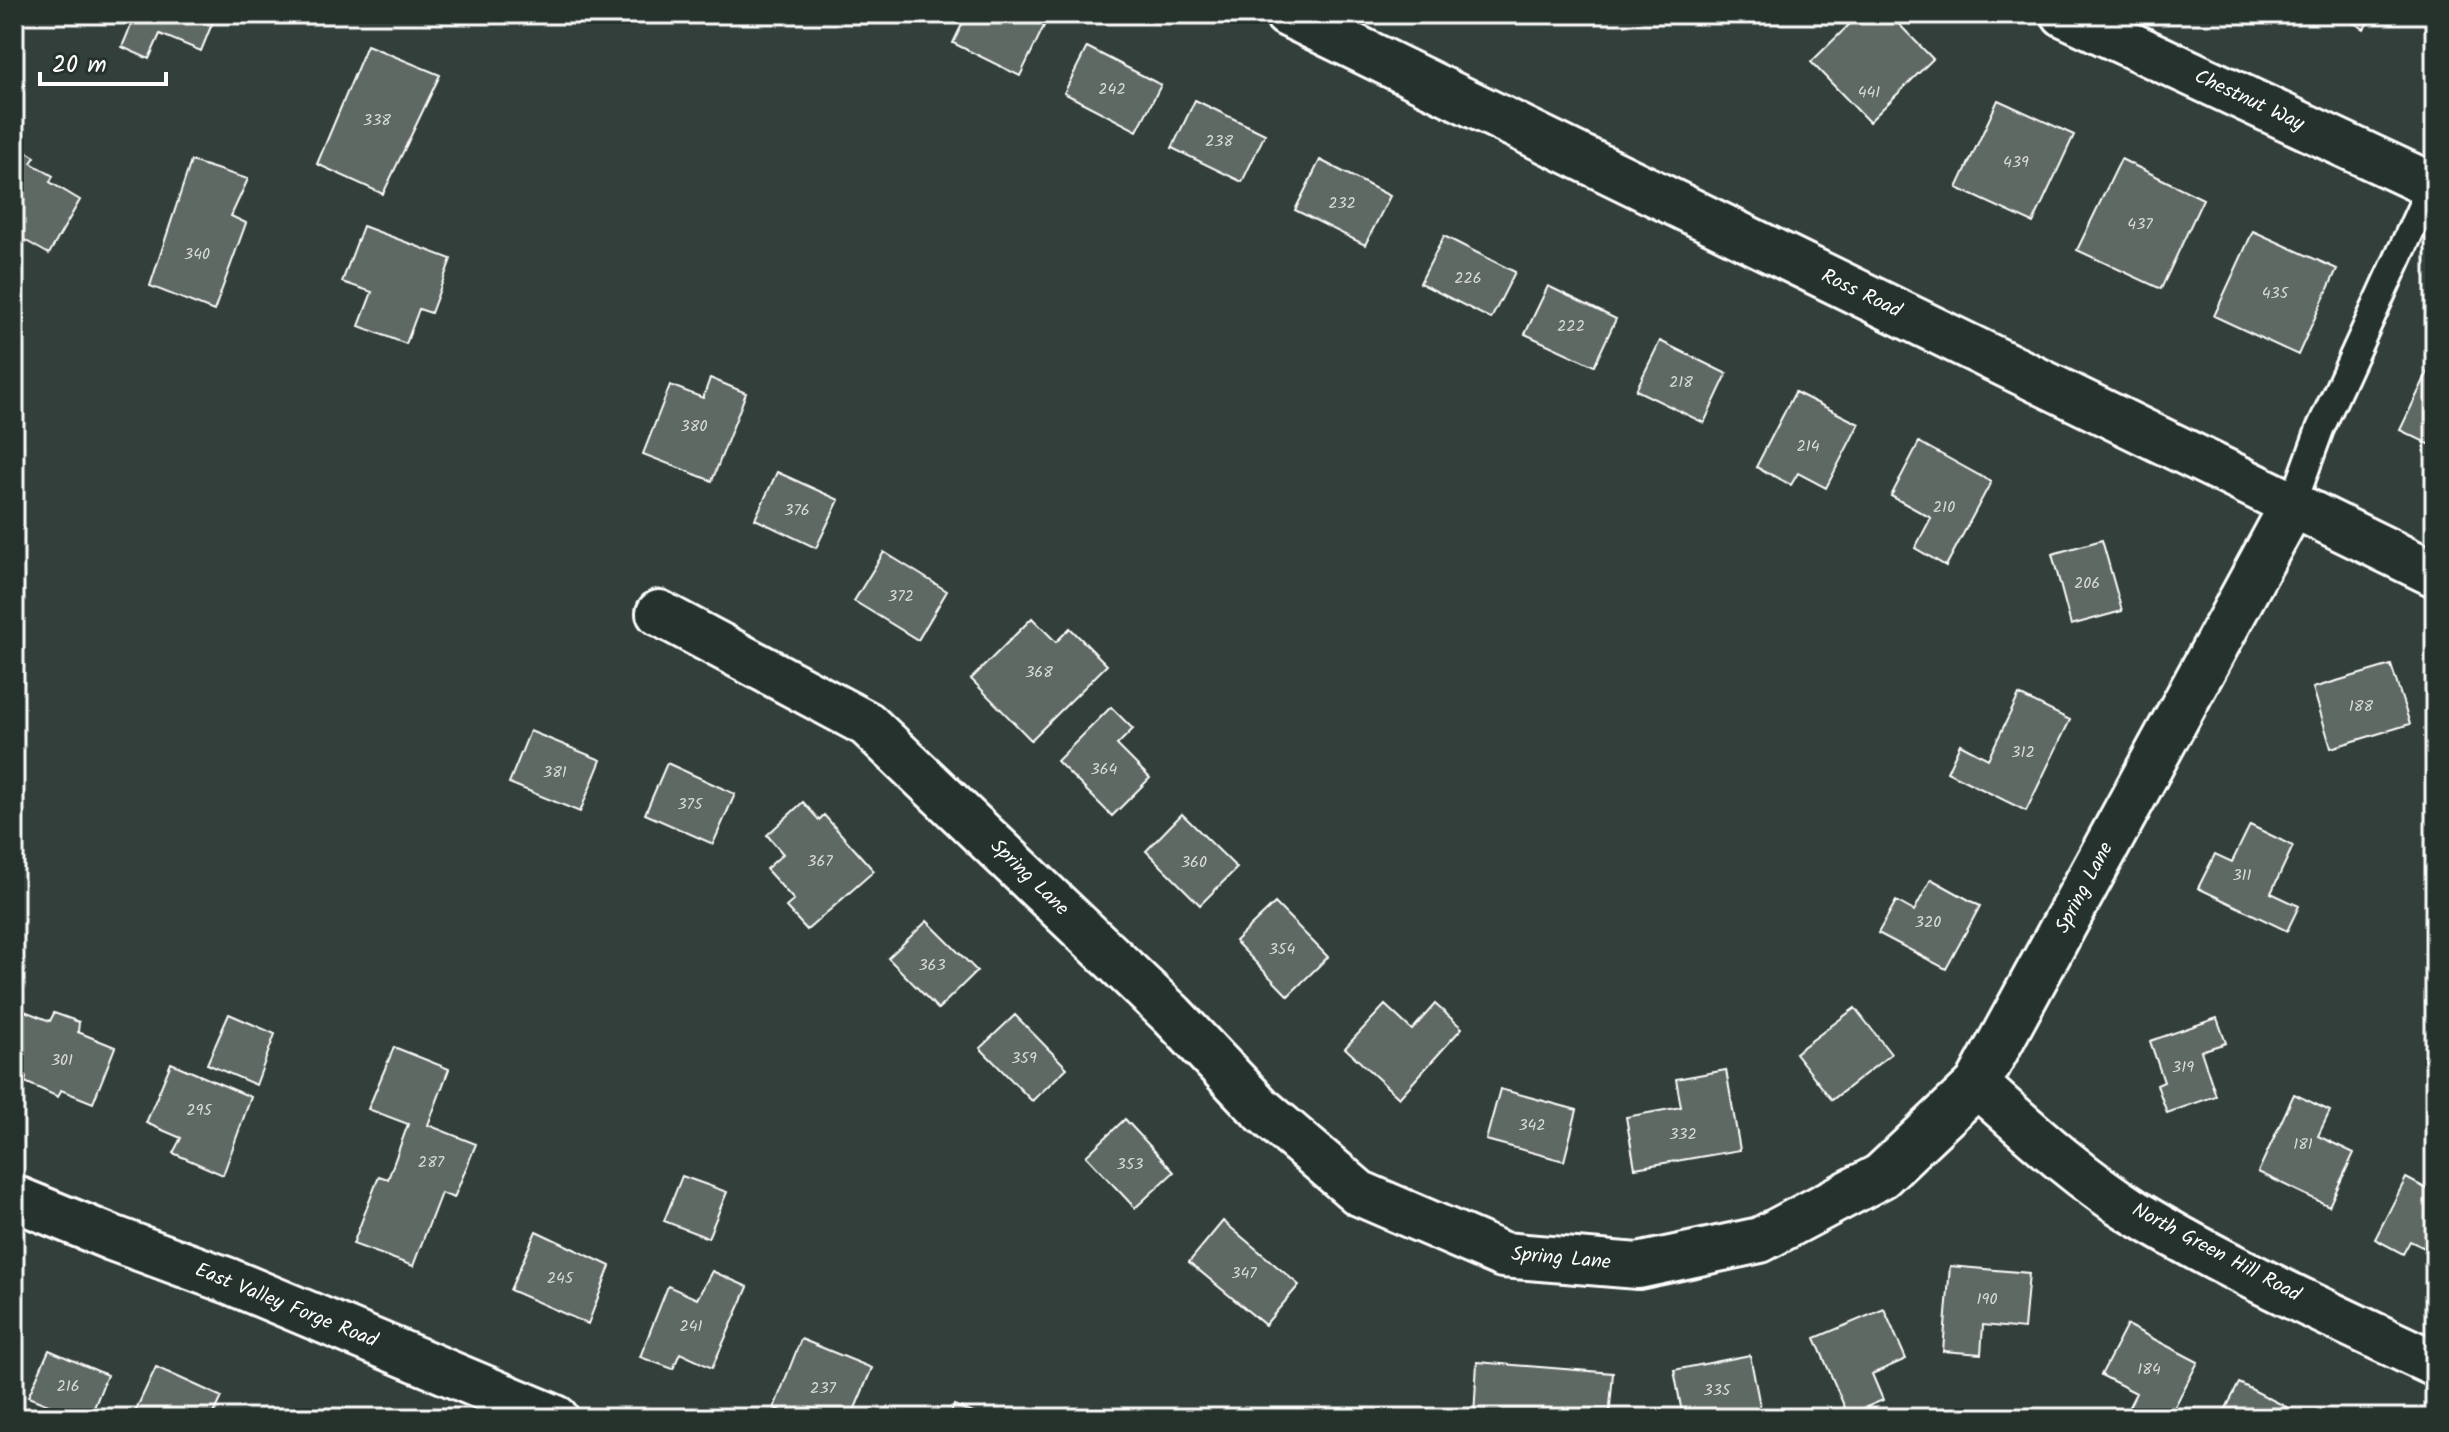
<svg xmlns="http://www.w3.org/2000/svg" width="2449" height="1432" font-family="Kalam,sans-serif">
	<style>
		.building { fill: #5f6964; stroke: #fff; stroke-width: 2 }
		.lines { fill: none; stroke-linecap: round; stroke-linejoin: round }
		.lane-casing { stroke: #fff; stroke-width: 32 }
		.street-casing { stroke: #fff; stroke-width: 50 }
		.secondary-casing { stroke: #fff; stroke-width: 50 }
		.lane { stroke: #26332d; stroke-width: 26 }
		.street { stroke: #26332d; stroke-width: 44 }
		.secondary { stroke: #26332d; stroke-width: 44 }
		.labels { text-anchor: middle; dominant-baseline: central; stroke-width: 8; stroke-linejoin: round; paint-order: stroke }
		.number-label { font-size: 16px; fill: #d7dad8 }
		.street-label { font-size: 20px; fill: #fff; stroke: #26332d }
	</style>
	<rect width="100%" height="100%" fill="#333f3a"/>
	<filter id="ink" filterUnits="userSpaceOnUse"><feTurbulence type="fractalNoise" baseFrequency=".0125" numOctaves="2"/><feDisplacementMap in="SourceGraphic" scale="16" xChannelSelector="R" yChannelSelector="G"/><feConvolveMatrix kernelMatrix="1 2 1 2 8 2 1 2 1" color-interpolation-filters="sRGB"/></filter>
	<g filter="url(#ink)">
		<path class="building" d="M112 14H216L201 51 160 34 149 59 122 47 132 23Z
			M967 14H1020L1044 26 1020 76 953 43Z
			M1860 14H1889L1933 59 1869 122 1811 62Z
			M2339 14H2373L2364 29Z
			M367 45 440 75 383 194 317 164Z
			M1087 47 1161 85 1137 131 1064 93Z
			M1195 100 1265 134 1242 182 1172 148Z
			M1998 100 2074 135 2033 223 1957 188Z
			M14 144 35 157 31 163 53 176 50 182 80 200 49 254 14 234Z
			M2121 159 2203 199 2161 289 2077 250Z
			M1320 160 1390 196 1365 245 1295 210Z
			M191 161 248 179 231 216 246 223 214 311 150 286Z
			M363 226 451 259 431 313 419 309 406 344 359 326 372 292 342 282Z
			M2253 231 2337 269 2298 355 2214 316Z
			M1444 236 1515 272 1491 319 1420 283Z
			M1548 286 1616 319 1594 366 1525 334Z
			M1660 341 1727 374 1704 423 1636 390Z
			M2435 357V447L2400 430Z
			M710 378 746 393 712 481 643 454 670 385 703 398Z
			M1795 392 1859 424 1826 488 1798 473 1791 485 1756 467Z
			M1919 442 1991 482 1946 566 1915 548 1931 518 1891 496Z
			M777 472 839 500 816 548 755 519Z
			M2102 540 2122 611 2071 625 2052 554Z
			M884 552 947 591 918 640 854 601Z
			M1032 618 1056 642 1070 628 1107 665 1031 740 971 679Z
			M2391 665 2410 724 2331 748 2313 688Z
			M2019 695 2070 720 2026 811 1947 772 1960 744 1988 759Z
			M1111 707 1133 729 1117 745 1150 778 1112 816 1057 761Z
			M530 731 601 760 580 812 509 783Z
			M667 763 735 794 713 844 645 814Z
			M803 802 819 820 824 815 874 871 807 930 786 907 794 900 766 869 783 854 767 835Z
			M1182 814 1237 868 1200 905 1146 851Z
			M2250 825 2293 846 2271 893 2299 906 2287 931 2198 888 2215 854 2232 862Z
			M1931 879 1980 906 1946 969 1878 933 1896 901 1914 911Z
			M1275 903 1328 957 1288 996 1235 941Z
			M927 921 977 971 938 1009 888 958Z
			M1435 1004 1462 1028 1399 1098 1345 1048 1385 1005 1412 1030Z
			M14 1007 50 1021 54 1013 79 1022 78 1032 115 1047 93 1103 61 1090 58 1097 25 1082 26 1077 14 1072Z
			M1855 1008 1891 1054 1832 1100 1795 1053Z
			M229 1014 275 1034 256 1085 207 1064Z
			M1015 1015 1067 1068 1032 1101 980 1048Z
			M2217 1018 2226 1043 2201 1051 2216 1096 2167 1113 2157 1085 2164 1082 2150 1041Z
			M394 1047 449 1069 428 1125 476 1144 454 1198 441 1193 413 1266 353 1244 379 1176 388 1179 408 1124 368 1109Z
			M171 1063 251 1097 223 1175 173 1153 181 1138 146 1123Z
			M1726 1070 1740 1150 1635 1168 1626 1117 1681 1107 1676 1079Z
			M1500 1089 1577 1110 1564 1161 1486 1140Z
			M2294 1094 2330 1111 2318 1136 2354 1153 2329 1206 2258 1172Z
			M1125 1119 1174 1172 1135 1208 1086 1156Z
			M682 1176 727 1192 708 1238 664 1221Z
			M2406 1178 2435 1193V1253L2410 1241 2403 1254 2375 1239Z
			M1223 1221 1299 1285 1265 1325 1189 1262Z
			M536 1231 610 1266 588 1324 510 1290Z
			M1950 1266 2029 1273 2024 1329 1983 1325 1981 1354 1943 1351Z
			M712 1271 748 1287 712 1368 680 1353 673 1369 640 1357 668 1286 697 1299Z
			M1884 1309 1906 1359 1872 1374 1883 1400 1848 1415 1815 1338Z
			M2127 1325 2198 1362 2169 1418H2123L2136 1393 2101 1375Z
			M801 1339 872 1368 851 1418H840L811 1409 808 1418H797L774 1408Z
			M49 1350 107 1375 90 1418H81L28 1397Z
			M1750 1355 1761 1411 1724 1418H1683L1674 1370Z
			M1477 1362 1613 1373 1609 1418 1474 1417Z
			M156 1367 222 1397 212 1418H132Z
			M2239 1383 2308 1418H2221Z
			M954 1405 985 1418H949Z"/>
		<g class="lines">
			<defs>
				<path id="lane" d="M2292 506 2320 429 2431 186"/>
				<path id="street" d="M2064 14 2435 187
					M659 613 867 724 1172 1015 1260 1108 1359 1193 1503 1255 1638 1266 1760 1240 1881 1176 1977 1085 2292 506
					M1977 1085C2028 1130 2077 1176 2134 1212 2230 1270 2334 1316 2435 1364"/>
				<path id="secondary" d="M1287 14 2435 574
					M14 1198 112 1238 229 1281 556 1418"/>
			</defs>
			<use href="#lane" class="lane-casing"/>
			<use href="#street" class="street-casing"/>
			<use href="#secondary" class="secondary-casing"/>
			<use href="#lane" class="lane"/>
			<use href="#street" class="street"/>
			<use href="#secondary" class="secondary"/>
		</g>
	</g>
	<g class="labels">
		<g class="number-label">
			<text x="1112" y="89">242</text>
			<text x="1869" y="92">441</text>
			<text x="377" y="120">338</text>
			<text x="1219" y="141">238</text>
			<text x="2016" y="162">439</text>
			<text x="1342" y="203">232</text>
			<text x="2140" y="224">437</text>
			<text x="197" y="254">340</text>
			<text x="1468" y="278">226</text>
			<text x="2275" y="293">435</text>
			<text x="1571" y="326">222</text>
			<text x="1681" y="382">218</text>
			<text x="694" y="426">380</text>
			<text x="1808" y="446">214</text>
			<text x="1944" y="507">210</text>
			<text x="797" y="510">376</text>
			<text x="2087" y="583">206</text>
			<text x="901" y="596">372</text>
			<text x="1039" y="672">368</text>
			<text x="2361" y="706">188</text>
			<text x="2023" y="752">312</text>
			<text x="1104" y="769">364</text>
			<text x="555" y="772">381</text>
			<text x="690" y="804">375</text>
			<text x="820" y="861">367</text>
			<text x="1194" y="862">360</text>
			<text x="2242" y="875">311</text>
			<text x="1928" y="922">320</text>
			<text x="1282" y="949">354</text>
			<text x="932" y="965">363</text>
			<text x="1024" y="1058">359</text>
			<text x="62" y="1060">301</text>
			<text x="2183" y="1067">319</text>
			<text x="199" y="1110">295</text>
			<text x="1532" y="1125">342</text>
			<text x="1683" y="1134">332</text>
			<text x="2303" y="1144">181</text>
			<text x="431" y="1162">287</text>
			<text x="1130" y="1164">353</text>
			<text x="1244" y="1273">347</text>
			<text x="560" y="1278">245</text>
			<text x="1987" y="1299">190</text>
			<text x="691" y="1326">241</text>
			<text x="2149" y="1369">184</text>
			<text x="68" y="1386">216</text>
			<text x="823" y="1388">237</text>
			<text x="1717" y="1390">335</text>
		</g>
		<g class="street-label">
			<text transform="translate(2249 101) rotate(25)">Chestnut Way</text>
			<text transform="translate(1861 294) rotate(26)">Ross Road</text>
			<text transform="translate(1029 878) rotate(44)">Spring Lane</text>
			<text transform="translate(2085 888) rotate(-62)">Spring Lane</text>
			<text transform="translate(2216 1253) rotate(28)">North Green Hill Road</text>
			<text transform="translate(1561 1259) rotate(5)">Spring Lane</text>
			<text transform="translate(286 1306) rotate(22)">East Valley Forge Road</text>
		</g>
	</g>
	<rect width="2449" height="1432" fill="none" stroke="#26332d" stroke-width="48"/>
	<rect x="24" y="24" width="2401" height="1384" fill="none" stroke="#fff" stroke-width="3" filter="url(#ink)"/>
	<path d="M40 72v12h126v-12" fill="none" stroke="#ffffff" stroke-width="4"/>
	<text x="52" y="72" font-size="24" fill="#ffffff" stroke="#26332d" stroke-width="6" paint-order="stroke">20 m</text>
</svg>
